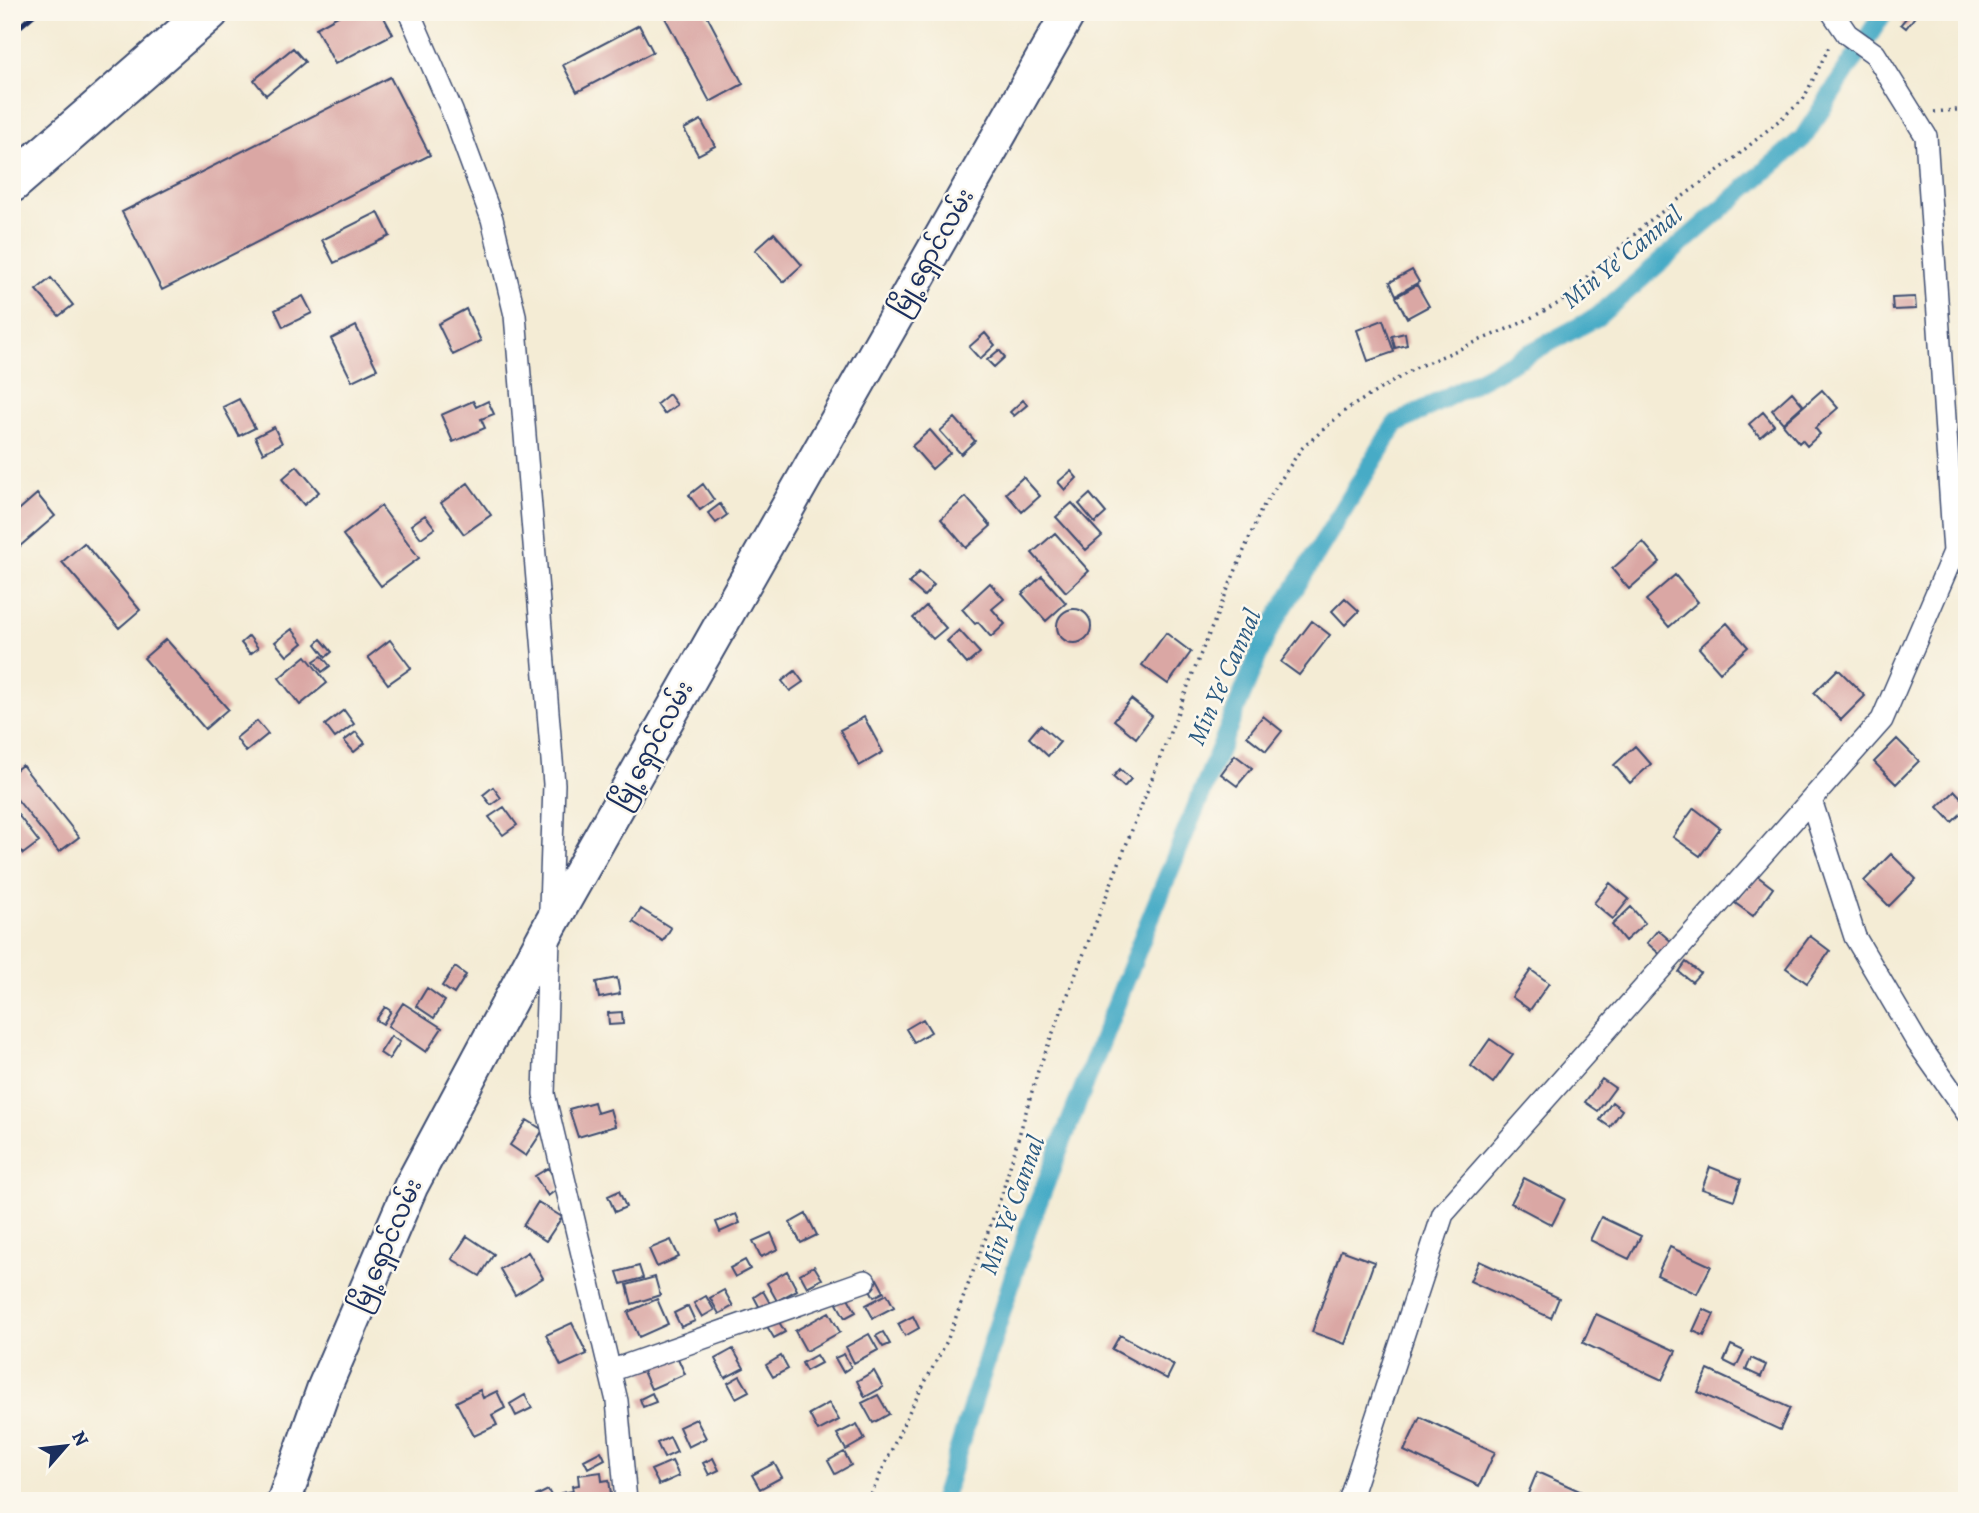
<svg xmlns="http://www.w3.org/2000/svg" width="1979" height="1513" font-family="Alegreya,'Noto Sans Myanmar',serif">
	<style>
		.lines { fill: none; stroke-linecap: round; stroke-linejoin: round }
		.canal { stroke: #47abc6; stroke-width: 19 }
		.building { fill: #daa7a4 }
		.street-casing { stroke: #3c4b70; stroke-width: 24 }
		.primary-casing { stroke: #3c4b70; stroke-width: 37 }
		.highway-casing { stroke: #3c4b70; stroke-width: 42 }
		.path { stroke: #3c4b70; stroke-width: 3.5; stroke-dasharray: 2 5; stroke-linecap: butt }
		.street { stroke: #fff; stroke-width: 21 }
		.primary { stroke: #fff; stroke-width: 33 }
		.highway { stroke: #fff; stroke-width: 38 }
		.rail { stroke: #1b2f5e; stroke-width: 5 }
		.labels { text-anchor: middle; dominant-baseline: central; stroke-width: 5; stroke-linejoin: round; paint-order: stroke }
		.street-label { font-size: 24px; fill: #1b2f5e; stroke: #fbf7ec }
		.water-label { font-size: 26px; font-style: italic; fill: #2a5a82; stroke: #fbf7ec }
	</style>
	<rect width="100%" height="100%" fill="#fbf7ec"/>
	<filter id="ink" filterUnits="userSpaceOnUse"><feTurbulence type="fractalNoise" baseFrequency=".0143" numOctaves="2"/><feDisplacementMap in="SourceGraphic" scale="14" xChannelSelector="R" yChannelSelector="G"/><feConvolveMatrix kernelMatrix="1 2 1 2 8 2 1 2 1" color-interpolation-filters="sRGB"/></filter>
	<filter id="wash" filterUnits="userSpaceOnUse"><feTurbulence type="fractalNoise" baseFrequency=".00686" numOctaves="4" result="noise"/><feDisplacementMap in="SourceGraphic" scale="28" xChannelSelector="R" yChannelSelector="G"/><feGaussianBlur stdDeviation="1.57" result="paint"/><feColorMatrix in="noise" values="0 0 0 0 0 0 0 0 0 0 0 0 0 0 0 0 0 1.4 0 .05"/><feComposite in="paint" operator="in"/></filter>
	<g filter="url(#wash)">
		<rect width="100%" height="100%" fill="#f4ecd5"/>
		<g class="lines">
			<path class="canal" d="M942 1501 1029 1226 1145 931 1267 634 1395 425 1597 317 1803 138 1884 12"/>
		</g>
		<g id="blocks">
			<path class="building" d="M345 12H381L393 34 335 64 316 28Z
				M662 12H705L743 84 710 102Z
				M1911 12 1917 14 1906 28 1901 24Z
				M639 25 653 52 577 92 563 65Z
				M293 48 305 62 266 95 254 80Z
				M390 77 430 155 162 290 122 212Z
				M701 120 715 146 698 155 684 129Z
				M378 212 390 236 334 263 322 240Z
				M774 233 802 265 783 282 755 250Z
				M1412 270 1419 282 1396 295 1390 282Z
				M51 278 73 305 59 316 36 290Z
				M1417 285 1429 306 1407 318 1396 297Z
				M303 296 312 313 283 327 275 310Z
				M1915 297 1916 309 1893 310 1892 298Z
				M466 309 481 341 453 355 438 324Z
				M1383 320 1394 352 1368 361 1357 330Z
				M356 326 377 369 352 381 331 339Z
				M985 333 995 345 980 359 969 347Z
				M1405 333 1407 345 1395 348 1392 336Z
				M999 350 1005 357 994 367 987 360Z
				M1822 390 1838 408 1815 428 1820 434 1807 446 1802 440 1799 443 1783 424Z
				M1792 392 1803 405 1783 423 1772 410Z
				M669 394 677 405 664 414 657 404Z
				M239 399 255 428 239 436 223 407Z
				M1023 400 1027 405 1014 416 1010 412Z
				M473 401 476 407 488 401 494 414 481 419 485 428 453 442 441 415Z
				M1763 412 1774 425 1760 437 1749 424Z
				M955 418 975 441 961 454 940 431Z
				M274 427 282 443 263 453 255 437Z
				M930 430 950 453 932 469 912 446Z
				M297 466 319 492 304 505 282 479Z
				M1071 471 1077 478 1065 490 1058 482Z
				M1023 477 1040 496 1022 512 1006 493Z
				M468 483 491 515 464 534 441 503Z
				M703 484 714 500 700 510 689 495Z
				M37 494 55 516 12 553V516Z
				M1090 494 1106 513 1095 523 1079 504Z
				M966 497 991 526 966 548 941 519Z
				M1072 503 1102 536 1086 550 1056 517Z
				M720 504 727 515 716 523 708 513Z
				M381 506 419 558 381 586 343 535Z
				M425 515 435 528 421 538 411 525Z
				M1055 533 1089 571 1066 592 1032 553Z
				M1643 542 1660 562 1629 589 1612 569Z
				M84 543 140 610 119 628 62 562Z
				M919 572 934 585 924 596 909 583Z
				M1675 575 1698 602 1669 627 1646 600Z
				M1042 576 1066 603 1046 621 1022 594Z
				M990 583 1004 599 992 609 1005 624 991 637 978 622 975 624 962 609Z
				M1345 598 1359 611 1345 625 1332 611Z
				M926 606 946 628 933 639 913 618Z
				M1057 626a17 17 0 1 1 34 0a17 17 0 1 1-34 0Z
				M1312 621 1330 635 1299 675 1281 662Z
				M1727 623 1748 647 1720 672 1699 648Z
				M292 629 303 643 287 656 275 642Z
				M959 630 980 653 967 664 947 641Z
				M1166 633 1191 652 1168 684 1142 665Z
				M249 636 258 648 250 654 241 643Z
				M166 639 228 709 205 729 144 658Z
				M321 639 332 652 326 657 316 644Z
				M390 640 411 668 388 684 368 657Z
				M306 656 327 683 300 705 279 678Z
				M322 656 330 666 322 672 314 661Z
				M1838 669 1865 696 1841 720 1814 693Z
				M795 671 803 682 790 691 782 681Z
				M1131 699 1152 716 1136 738 1114 720Z
				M344 710 354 724 335 738 325 725Z
				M1263 716 1282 731 1266 751 1247 736Z
				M864 717 883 752 859 766 840 730Z
				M257 721 268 734 246 752 236 738Z
				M1040 725 1060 742 1048 756 1029 738Z
				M356 732 365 743 354 752 344 741Z
				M1897 739 1919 761 1896 784 1874 762Z
				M1635 746 1651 764 1630 783 1614 765Z
				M1235 755 1252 768 1237 786 1221 774Z
				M22 765 79 837 59 852 12 793V773Z
				M1120 769 1131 779 1124 787 1113 777Z
				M493 787 501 798 491 805 483 795Z
				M1955 791 1967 804V808L1952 822 1938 807Z
				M12 807 39 842 23 854 12 841Z
				M504 807 517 825 503 835 489 817Z
				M1694 808 1720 828 1700 856 1673 837Z
				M1891 854 1916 879 1889 906 1864 881Z
				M1756 875 1773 888 1753 916 1735 903Z
				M1610 883 1629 899 1613 919 1594 903Z
				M1631 907 1645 923 1625 941 1612 925Z
				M641 909 671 928 663 941 633 922Z
				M1658 930 1673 943 1662 956 1647 943Z
				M1810 936 1830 951 1807 983 1786 968Z
				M1686 962 1700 973 1692 982 1679 972Z
				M455 967 466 975 454 994 442 986Z
				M1531 970 1549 983 1530 1010 1512 997Z
				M617 978 620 994 599 998 596 982Z
				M427 988 445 1001 434 1018 416 1006Z
				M403 1003 442 1028 426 1052 388 1026Z
				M385 1007 391 1011 383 1024 376 1020Z
				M622 1012 623 1024 609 1025 608 1013Z
				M923 1019 931 1032 914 1042 906 1029Z
				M391 1036 400 1042 389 1059 380 1053Z
				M1490 1039 1513 1055 1493 1083 1471 1066Z
				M1602 1079 1615 1088 1598 1111 1585 1102Z
				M594 1102 597 1113 610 1109 615 1126 578 1137 569 1109Z
				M1612 1102 1622 1110 1610 1127 1600 1120Z
				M527 1120 543 1130 526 1156 510 1145Z
				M1710 1167 1741 1179 1734 1200 1702 1189Z
				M548 1168 560 1187 548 1196 535 1176Z
				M1524 1178 1565 1199 1552 1225 1511 1203Z
				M619 1191 626 1207 615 1212 608 1196Z
				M538 1202 562 1217 546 1241 523 1226Z
				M736 1214 740 1223 720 1232 716 1222Z
				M806 1214 817 1235 801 1243 790 1223Z
				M1601 1217 1641 1236 1629 1259 1590 1240Z
				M771 1233 778 1249 761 1257 753 1241Z
				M467 1236 494 1254 480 1276 452 1259Z
				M671 1240 679 1257 657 1267 649 1249Z
				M1670 1247 1711 1266 1697 1294 1657 1275Z
				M1341 1250 1374 1262 1345 1344 1312 1332Z
				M528 1252 543 1278 515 1295 500 1269Z
				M745 1260 750 1269 735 1277 730 1268Z
				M1479 1261 1559 1298 1551 1318 1470 1281Z
				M639 1266 643 1278 621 1284 617 1272Z
				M814 1266 822 1279 807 1287 800 1274Z
				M787 1271 797 1290 777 1301 767 1283Z
				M655 1277 660 1295 632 1304 627 1285Z
				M877 1279 884 1292 874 1297 867 1284Z
				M724 1290 733 1306 719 1314 710 1298Z
				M763 1291 771 1305 761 1310 754 1297Z
				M887 1294 894 1307 873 1318 866 1305Z
				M706 1296 714 1310 702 1317 694 1303Z
				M847 1296 856 1312 845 1318 836 1302Z
				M657 1299 668 1324 639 1337 628 1312Z
				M688 1306 695 1321 681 1327 674 1313Z
				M1703 1309 1714 1314 1704 1336 1693 1331Z
				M829 1312 840 1332 806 1351 795 1331Z
				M1596 1314 1676 1351 1662 1380 1583 1343Z
				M913 1316 919 1328 905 1336 898 1324Z
				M776 1317 785 1332 774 1338 765 1323Z
				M572 1323 587 1354 561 1366 546 1335Z
				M883 1332 890 1344 883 1347 876 1336Z
				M869 1334 878 1350 854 1363 846 1347Z
				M1120 1335 1174 1365 1167 1379 1112 1349Z
				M1731 1345 1744 1351 1736 1367 1724 1361Z
				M733 1349 744 1368 725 1378 715 1359Z
				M676 1354 685 1374 651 1389 642 1369Z
				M844 1354 851 1367 843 1372 835 1358Z
				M816 1355 821 1363 806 1371 802 1363Z
				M781 1356 788 1369 773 1377 766 1365Z
				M1751 1358 1766 1365 1761 1377 1746 1370Z
				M1708 1370 1790 1408 1780 1430 1698 1392Z
				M874 1371 883 1387 865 1397 857 1381Z
				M740 1376 749 1391 736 1398 728 1383Z
				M480 1390 483 1398 497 1391 505 1408 492 1415 497 1425 474 1436 456 1402Z
				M652 1393 656 1402 643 1407 640 1399Z
				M525 1395 532 1408 516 1416 510 1404Z
				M878 1395 889 1414 873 1423 862 1403Z
				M829 1403 839 1420 818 1431 809 1414Z
				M1420 1417 1495 1452 1479 1486 1404 1451Z
				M696 1419 706 1438 688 1447 679 1427Z
				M857 1424 865 1439 846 1450 837 1434Z
				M670 1437 677 1452 664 1458 657 1443Z
				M601 1451 605 1459 588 1468 584 1460Z
				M844 1452 851 1465 835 1474 828 1461Z
				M713 1458 719 1470 709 1475 703 1463Z
				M672 1461 679 1476 659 1485 651 1470Z
				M774 1463 782 1477 760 1489 752 1475Z
				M601 1472 602 1481 609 1480 612 1501H562L561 1493 573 1491 572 1486 579 1485 578 1475Z
				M1537 1472 1602 1501H1525Z
				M548 1490 554 1501H539L536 1496Z"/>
		</g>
	</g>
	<g filter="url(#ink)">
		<use href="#blocks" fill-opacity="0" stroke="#3c4b70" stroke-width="2"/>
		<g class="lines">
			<defs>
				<path id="street" d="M409 12 452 111 492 219 515 315 554 784 544 1094 617 1401 626 1501
					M1811 800 1855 937 1917 1042 1967 1113
					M610 1371 865 1281
					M1349 1501 1443 1214 1882 720 1954 552 1926 136 1875 54 1847 34 1832 12"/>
				<path id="primary" d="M284 1501 324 1388 411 1186 551 924 1069 12"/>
				<path id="highway" d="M12 183 209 12"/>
			</defs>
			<use href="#street" class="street-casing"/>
			<use href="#primary" class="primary-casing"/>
			<use href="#highway" class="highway-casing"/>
			<path class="path" d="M1934 112 1967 109
				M868 1501 909 1412 947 1341 1001 1197 1038 1071 1199 658 1261 510 1301 449 1347 409 1417 367 1521 323 1561 302 1648 222 1731 161 1803 100 1830 45"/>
			<use href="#street" class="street"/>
			<use href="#primary" class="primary"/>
			<use href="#highway" class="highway"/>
			<path class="rail" d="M12 33 37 12"/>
		</g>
	</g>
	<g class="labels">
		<g class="street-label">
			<text transform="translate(932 252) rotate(-60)">မြို့ရှောင်လမ်း</text>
			<text transform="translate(652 745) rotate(-61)">မြို့ရှောင်လမ်း</text>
			<text transform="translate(386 1245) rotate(-66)">မြို့ရှောင်လမ်း</text>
		</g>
		<g class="water-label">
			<text transform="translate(1622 257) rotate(-39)">Min Ye' Cannal</text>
			<text transform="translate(1224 677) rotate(-66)">Min Ye' Cannal</text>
			<text transform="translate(1012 1205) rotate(-70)">Min Ye' Cannal</text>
		</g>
	</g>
	<rect width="1979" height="1513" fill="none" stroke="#fbf7ec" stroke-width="42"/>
	<g transform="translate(66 1446) rotate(62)" stroke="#fbf7ec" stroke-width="5" paint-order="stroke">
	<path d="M0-5L12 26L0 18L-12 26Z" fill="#1b2f5e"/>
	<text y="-10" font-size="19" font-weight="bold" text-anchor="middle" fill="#1b2f5e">N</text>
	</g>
</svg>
